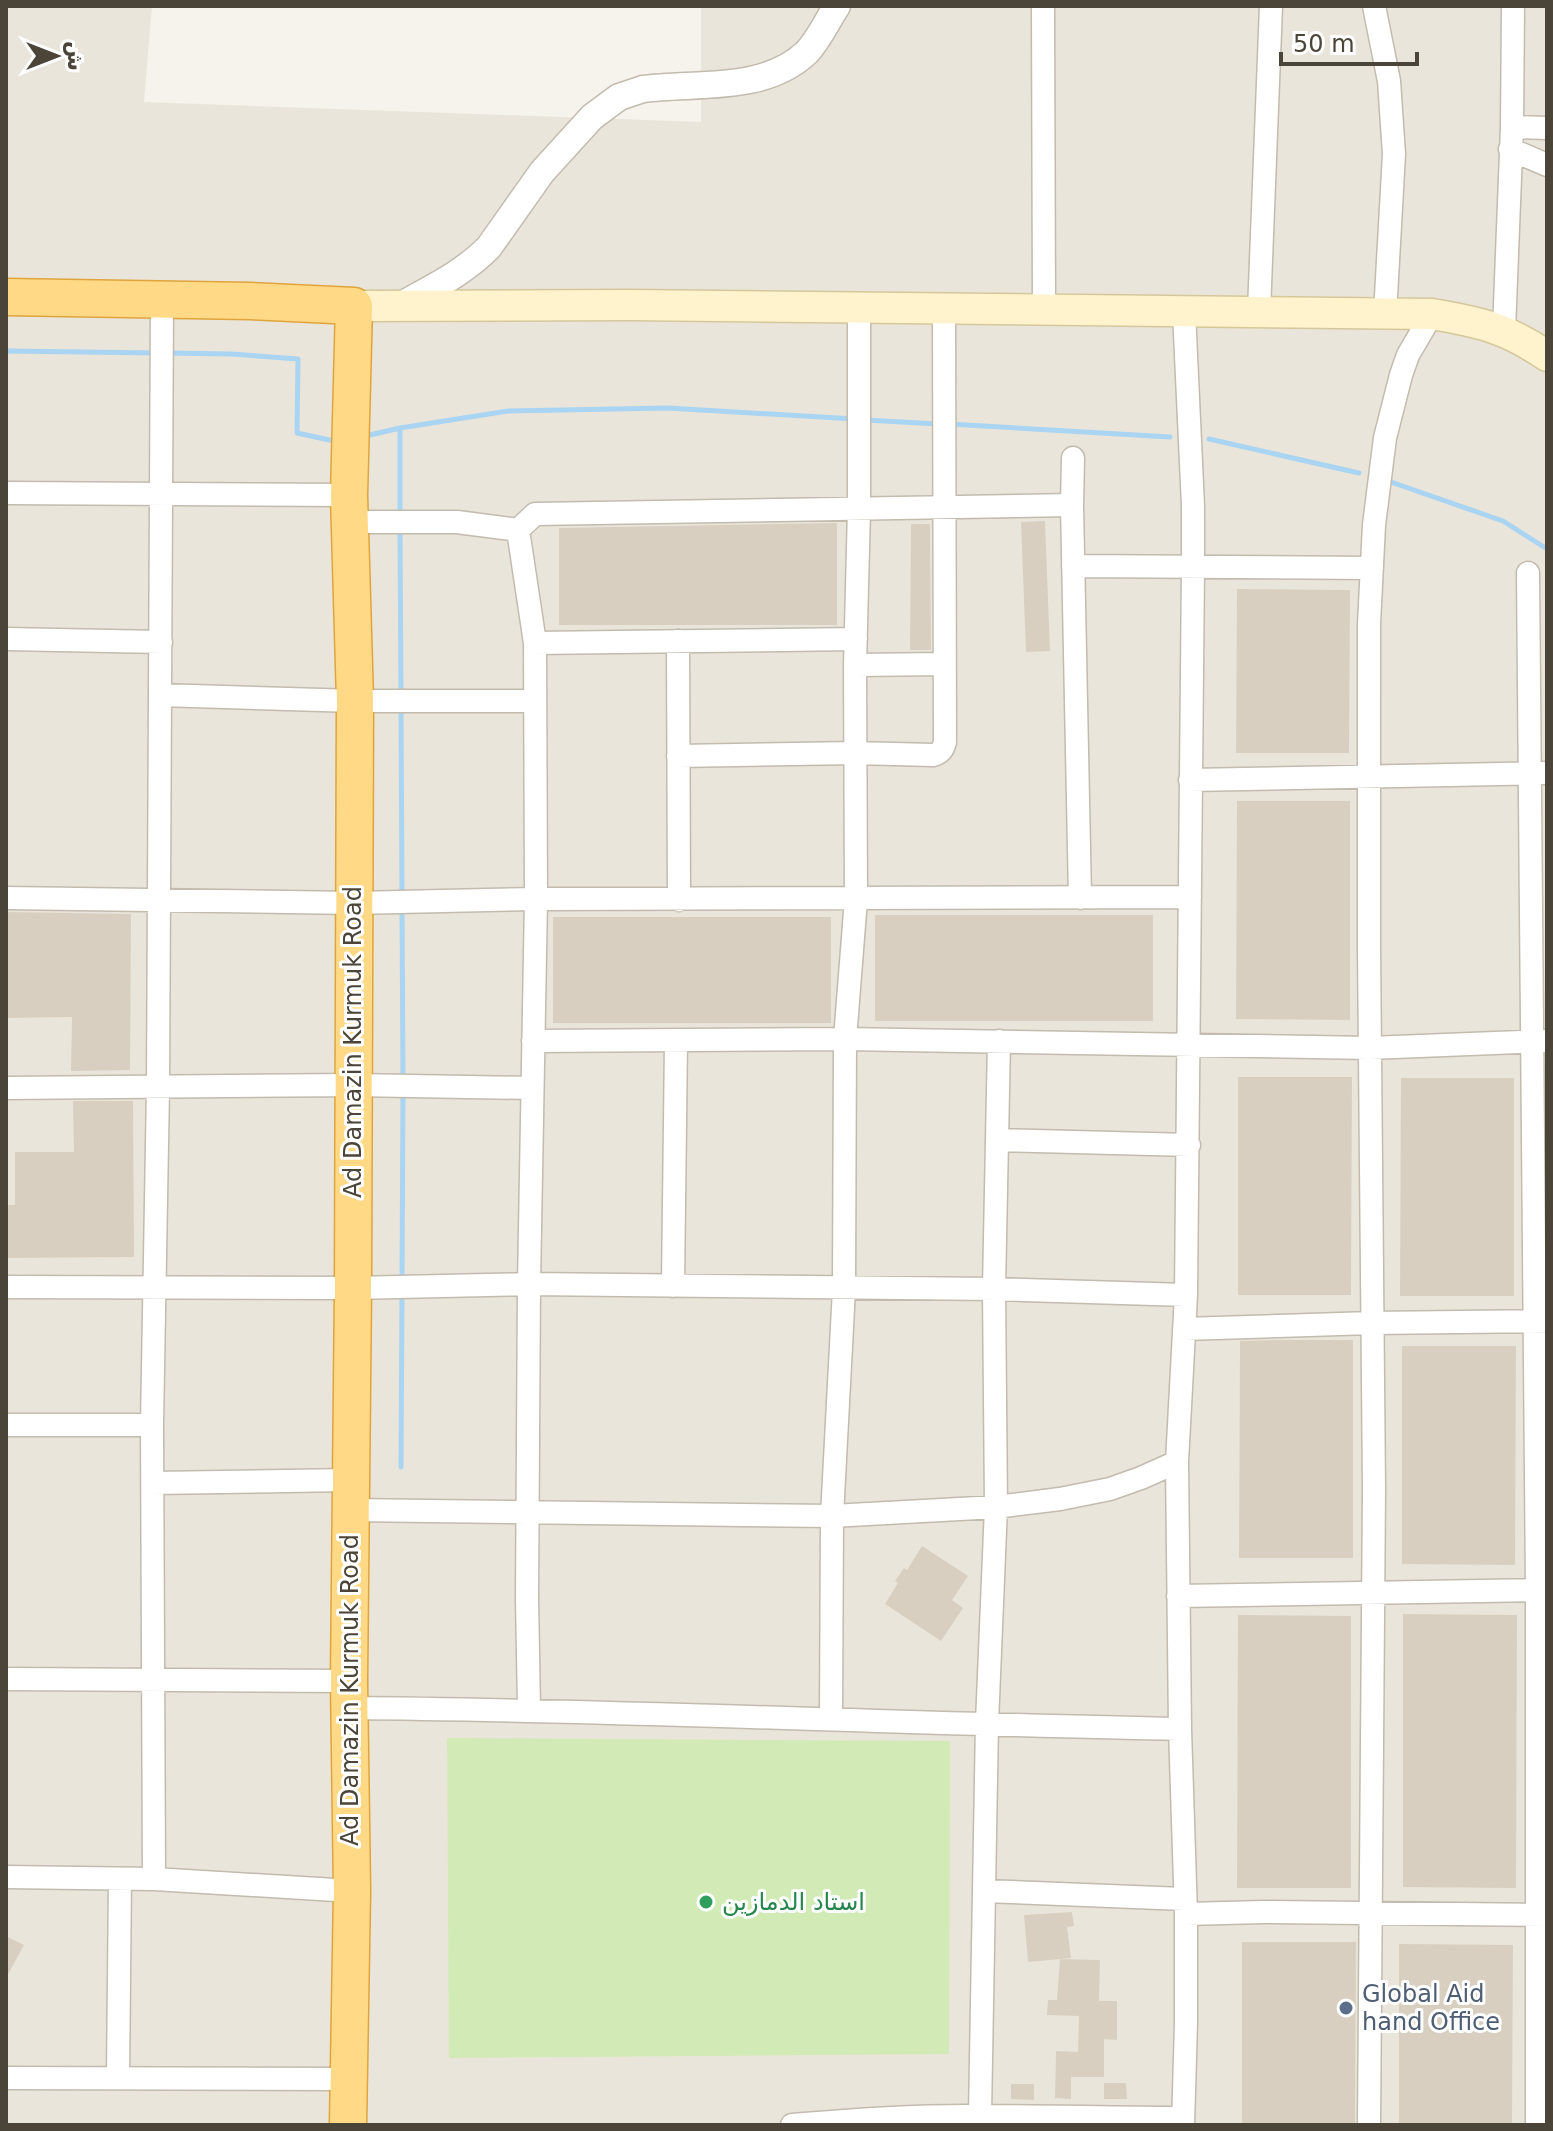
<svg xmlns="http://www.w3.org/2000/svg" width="1553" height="2131" font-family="'DejaVu Sans','Noto Naskh Arabic',sans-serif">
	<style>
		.residential { fill: #eae5da }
		.green { fill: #d2eab5 }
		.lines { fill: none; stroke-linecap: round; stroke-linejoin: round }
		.stream { stroke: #a9d4f2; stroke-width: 5 }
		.building { fill: #d8cfc1 }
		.minor-casing { stroke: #c2bbae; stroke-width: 25 }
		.tertiary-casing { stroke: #c2bbae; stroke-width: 29 }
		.secondary-casing { stroke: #d6c79b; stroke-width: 33 }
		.trunk-casing { stroke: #e0a43c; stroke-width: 39 }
		.minor { stroke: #fff; stroke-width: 22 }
		.tertiary { stroke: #fff; stroke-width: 26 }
		.secondary { stroke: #fff3cd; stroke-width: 30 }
		.trunk { stroke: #ffd985; stroke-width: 36 }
		.leisure-dot { fill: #2e9e5b; stroke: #fff; stroke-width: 3 }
		.service-dot { fill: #5c6f8a; stroke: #fff; stroke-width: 3 }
		.labels { text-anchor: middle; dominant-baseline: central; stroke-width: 6; stroke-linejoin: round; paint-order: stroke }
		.street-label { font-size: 24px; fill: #4b4439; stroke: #fff }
		.leisure-label { font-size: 24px; fill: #27864d; stroke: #fff; text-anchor: start }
		.service-label { font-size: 24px; fill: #4e5e75; stroke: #fff; text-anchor: start }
	</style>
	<rect width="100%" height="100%" fill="#f6f3ec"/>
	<path class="residential" d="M6 6H152L144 102 701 122V6H1547V2125H6Z"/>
	<path class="green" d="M447 1738 950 1741 949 2054 449 2058Z"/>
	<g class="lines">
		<path class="stream" d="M6 351 157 353
			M167 353 231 354 298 359 297 433 334 441
			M865 420 939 424
			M949 424 1170 437
			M370 435 400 428 508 411 668 408 855 419
			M1209 439 1359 473
			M1391 482 1503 521 1547 549
			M400 511V428
			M400 530 401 694
			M401 708 402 894
			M402 908 403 1078
			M402 1282 403 1092
			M401 1467 402 1292"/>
	</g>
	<path class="building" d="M1045 521 1050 651 1026 652 1021 522Z
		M837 523V625H559V528Z
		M911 524H930L931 650H910Z
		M1237 589 1350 590 1349 753H1236Z
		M1237 801H1350V1020L1236 1019Z
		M6 912 131 914 130 1070 71 1071 72 1017 6 1018Z
		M875 915H1153V1021H875Z
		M553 917H831V1023H553Z
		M1238 1077H1352L1351 1295H1238Z
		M1401 1078H1514V1296H1400Z
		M73 1101H133L134 1257 6 1258V1205H15V1152H74Z
		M1274 1340H1353V1558H1239L1240 1341Z
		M1402 1346H1516L1515 1565 1402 1564Z
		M922 1546 968 1576 952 1600 963 1608 941 1641 885 1604 898 1583 895 1581 904 1568 907 1570Z
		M1403 1614 1517 1615 1516 1888 1403 1887Z
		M1238 1615 1351 1616V1888H1237Z
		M1072 1912 1074 1926 1067 1927 1071 1958 1028 1962 1024 1915Z
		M6 1936 24 1945 6 1978Z
		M1242 1942H1356L1355 2125H1242Z
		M1399 1944 1513 1945 1512 2125H1399Z
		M1060 1959 1100 1960 1099 2001H1117V2040L1104 2039V2077H1071V2099L1055 2098 1056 2051 1078 2052 1079 2016 1047 2015 1048 2000H1057Z
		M1104 2083H1126L1127 2099H1104Z
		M1011 2084H1034V2100L1011 2099Z"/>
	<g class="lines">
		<defs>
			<path id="minor" d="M1043 6 1044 308
				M1374 6 1389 81 1394 154 1385 314
				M1512 127 1547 128
				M1510 149 1547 165
				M1259 311 1271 6
				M1504 330 1512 127 1513 6
				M1073 458 1072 505 1080 898
				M6 493 349 495
				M349 522H457L518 530 535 514 1072 505
				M518 530 535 643 536 899 529 1284 527 1599 529 1709
				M1073 566 1372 568
				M1528 573 1537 1590V2125
				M6 639 161 642
				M678 641 679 900
				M535 643 856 639
				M855 665 944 664
				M160 695 355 701H535
				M678 756 855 753 933 755C941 753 943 749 945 742L944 308
				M1190 780 1547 773
				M6 898 354 903 536 899 1190 897
				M533 1041 845 1039 1370 1048 1547 1041
				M6 1088 354 1085 532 1088
				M997 1140 1189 1145
				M673 1286 676 1041
				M6 1287 353 1288 529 1284 994 1289 1186 1295
				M1184 1329 1371 1323 1547 1321
				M6 1425H152
				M153 1483 350 1480
				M349 1510 832 1516 996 1507 1060 1499 1110 1489 1141 1478 1177 1462
				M1178 1596 1547 1590
				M6 1679 349 1681
				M349 1708C626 1710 903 1724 1180 1729
				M831 1718 832 1516 844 1289 845 1039 856 899 855 665 859 509V306
				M6 1877 154 1879 352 1891
				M154 1879 152 1425 158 1088 162 300
				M984 1891 1184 1899
				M1186 1914 1263 1912 1547 1915
				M118 2077 120 1879
				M6 2078 349 2079
				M980 2115 987 1723 996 1507 994 1289 999 1041
				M792 2125C855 2120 918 2115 981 2116 1049 2116 1116 2118 1183 2118
				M1183 2125 1186 2023V1914L1180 1729 1177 1462 1186 1295 1193 568V506L1184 312
				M1369 2125 1374 1489 1369 947V624L1374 525 1385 438 1401 375 1408 355 1432 314"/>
			<path id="tertiary" d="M400 306C431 288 464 273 489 247L542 172 592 117 619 97 643 89C696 82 763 93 806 53 818 41 827 21 837 6"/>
			<path id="secondary" d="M354 306 630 305 1432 314C1479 322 1507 328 1547 356"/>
			<path id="trunk" d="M6 297 250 301 354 306 349 495 355 701 353 1288 349 1681 352 1891 348 2125"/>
		</defs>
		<use href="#minor" class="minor-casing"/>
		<use href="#tertiary" class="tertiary-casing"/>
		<use href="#secondary" class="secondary-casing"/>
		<use href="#trunk" class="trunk-casing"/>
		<use href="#minor" class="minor"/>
		<use href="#tertiary" class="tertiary"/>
		<use href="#secondary" class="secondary"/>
		<use href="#trunk" class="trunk"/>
	</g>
	<circle class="leisure-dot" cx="706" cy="1902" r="8"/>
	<circle class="service-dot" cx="1346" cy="2008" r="8"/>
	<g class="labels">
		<g class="street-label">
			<text transform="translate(353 1042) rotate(-90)">Ad Damazin Kurmuk Road</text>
			<text transform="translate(350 1690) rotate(-90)">Ad Damazin Kurmuk Road</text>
		</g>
		<g class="leisure-label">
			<text x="722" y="1902">استاد الدمازين</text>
		</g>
		<g class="service-label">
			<text x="1362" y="1994">Global Aid<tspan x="1362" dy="28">hand Office</tspan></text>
		</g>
	</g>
	<rect width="1553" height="2131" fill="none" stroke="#4b4439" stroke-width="16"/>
	<g transform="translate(56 56) rotate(90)" stroke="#ffffff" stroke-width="6" paint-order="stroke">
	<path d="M0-6L14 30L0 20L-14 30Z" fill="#4b4439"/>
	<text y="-12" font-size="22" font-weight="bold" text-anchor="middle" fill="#4b4439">ش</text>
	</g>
	<path d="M1281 52v12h136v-12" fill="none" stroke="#4b4439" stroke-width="4"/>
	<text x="1293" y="52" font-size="24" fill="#4b4439" stroke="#ffffff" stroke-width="6" paint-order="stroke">50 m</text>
</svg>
